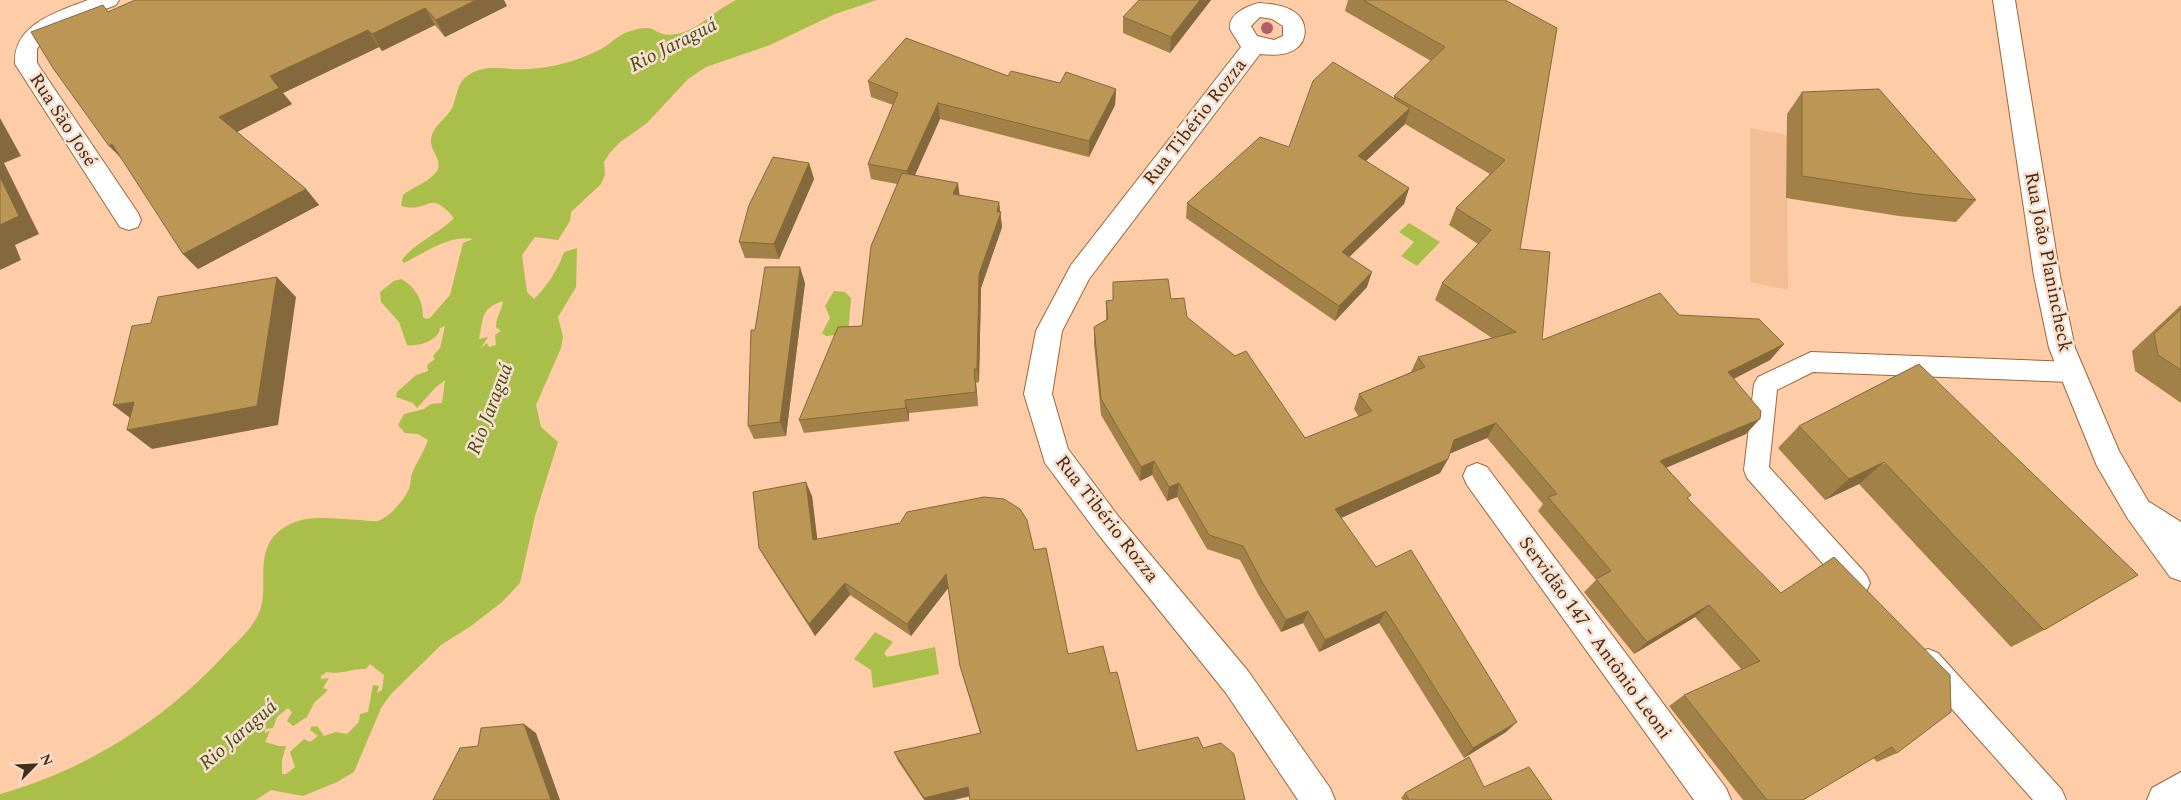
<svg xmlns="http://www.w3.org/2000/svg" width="2181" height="800" font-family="Spectral,serif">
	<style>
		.built { fill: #f4be94 }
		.water { fill: #a9bf4a; fill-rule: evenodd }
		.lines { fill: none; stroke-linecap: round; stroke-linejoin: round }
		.lane-casing { stroke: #9e6638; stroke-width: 2 }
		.street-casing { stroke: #9e6638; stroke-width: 2 }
		.secondary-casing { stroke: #9e6638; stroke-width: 2 }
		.primary-casing { stroke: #9e6638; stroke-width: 2 }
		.lane { fill: #fff; fill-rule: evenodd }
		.street { fill: #fff; fill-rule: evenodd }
		.secondary { fill: #fff; fill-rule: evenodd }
		.primary { fill: #fff; fill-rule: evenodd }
		.tree { fill: #af5e6a }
		.wall { fill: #a28149 }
		.shaded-wall { fill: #84693c }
		.building { fill: #bc9655; stroke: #84693c }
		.labels { text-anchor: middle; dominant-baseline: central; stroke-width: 5; stroke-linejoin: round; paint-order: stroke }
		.street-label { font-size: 19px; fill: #452d19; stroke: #f9dfcc }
		.water-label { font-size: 20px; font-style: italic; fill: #454e1f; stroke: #f9dfcc }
	</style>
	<rect width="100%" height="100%" fill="#fecca6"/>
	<path class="built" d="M1750 128 1787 135 1788 290 1750 282Z"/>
	<path class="water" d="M736 0H877L835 14 770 45 706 67 688 79 647 123 619 143 609 154 604 162 605 175 601 184 571 212 570 221 558 240 535 237 522 255 527 292 534 299C546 288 559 268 564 252L577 248 576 287 558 317 563 337 561 348 536 405 541 427 558 442 535 516 520 583 502 602 471 626 441 645 391 694 381 708 354 772 337 782 303 796 271 790 256 800H0V794C87 770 168 718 228 651 239 640 252 628 259 613 270 590 253 553 279 531 303 512 331 519 359 520 364 520 373 522 378 521 390 517 404 500 409 489 411 484 410 479 412 474 416 462 424 453 428 440L418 434 405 433 398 425 404 414 424 409 431 404 442 403 445 380 435 388 417 408 413 403 396 397 397 392 416 375 428 371 427 365 435 359 433 356 440 348 445 326 440 328C439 341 417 347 407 345L399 322 381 302 380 292 394 281 401 279C416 287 423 301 423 317L426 319 430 318 450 295 463 243 473 239C450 234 424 253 404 263L402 261C407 248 444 230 454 218 428 187 431 214 401 206L403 195C413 187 431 181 437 171 443 160 431 152 431 142 431 126 445 121 452 108 457 98 456 85 466 77 484 62 508 71 528 69 553 68 580 60 601 49 609 45 615 38 623 34 630 31 645 26 652 29 661 34 666 36 677 34 700 29 715 10 736 0ZM503 301C502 311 496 316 496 327L501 331 495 335 496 345 489 347 487 343 481 348 488 337 479 339C484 317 480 309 503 301ZM370 664 384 675 382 690 377 693 379 686 373 685 368 712 360 714 359 722 347 734 336 732 324 736 317 726 311 727 310 730 318 736 310 742 304 739 290 752 295 767 286 774H282V760L286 746H279L265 742 270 731 265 733V729L273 728 277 717 288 708 292 712 287 721 293 726 307 717 314 703 328 690 323 688 329 678 321 679V676L327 672C341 675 352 668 366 669Z
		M1409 223 1440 242 1417 266 1401 256 1414 242 1399 232Z
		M834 291 845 292 851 298 848 334 826 336 822 333 830 318 825 306Z
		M875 632 893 642 884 653 887 657 935 647 939 674 873 688 871 670 854 659Z"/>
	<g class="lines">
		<defs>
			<path id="lane" d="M1811 352 2071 362 2079 365 2083 372 2079 379 2071 382 1813 372 1777 390 1769 467 1866 574 1870 583 1866 592 1857 595 1848 592 1747 478 1744 470 1754 384 1758 377Z
				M1928 649 1938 653 2062 790 2066 800H2033L1918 671 1914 662 1918 653Z"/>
			<path id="street" d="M88 0H119L116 5C94 14 49 27 37 49V63L138 213 141 220 138 227 129 230 120 227 15 64C13 24 57 12 88 0Z
				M1259 3C1271 4 1283 5 1293 11 1308 20 1309 41 1294 50 1284 56 1271 55 1260 54L1089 279 1062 331 1052 394 1068 449 1118 516 1248 671 1330 788 1335 800H1298L1226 693 1098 534 1045 463 1024 394 1036 331 1071 265 1241 47 1230 29C1228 14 1247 6 1259 3ZM1260 17 1272 19 1283 26V36L1274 40 1257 36 1251 26Z
				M1477 463 1487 467 1726 788 1731 800H1694L1467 485 1463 476 1467 467Z"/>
			<path id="secondary" d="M2141 499 2151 503 2181 522V551C2163 545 2135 530 2126 512L2131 503Z"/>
			<path id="primary" d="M1993 0H2015L2060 276 2075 348 2119 451 2148 501 2181 543V581L2170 577 2128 519 2097 466 2049 348 2034 276Z
				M2181 772V800H2147L2152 788Z"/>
		</defs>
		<use href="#lane" class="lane-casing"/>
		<use href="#street" class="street-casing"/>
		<use href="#secondary" class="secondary-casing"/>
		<use href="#primary" class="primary-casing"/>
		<use href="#lane" class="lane"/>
		<use href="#street" class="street"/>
		<use href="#secondary" class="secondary"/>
		<use href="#primary" class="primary"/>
	</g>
	<circle class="tree" cx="1267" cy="28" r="6"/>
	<path class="wall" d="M1138 0H1211L1170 53 1123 33V17L1139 0Z
		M1348 0H1505L1520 249 1542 340 1679 315 1784 344 1770 360 1734 379 1746 434 1666 468 1688 498 1897 753 1877 762 1873 758 1803 800H1743L1669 706 1684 695 1742 670 1695 617 1634 654 1584 592 1596 580 1538 511 1543 504 1487 438 1449 454 1448 459 1440 473 1341 518 1376 567 1506 732 1464 758 1379 623 1319 652 1303 623 1281 632 1258 594 1240 560 1207 549 1177 497 1167 501 1152 475 1140 481 1101 415 1094 344V327L1106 320V301H1113V282L1171 299 1187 317 1305 438 1359 417 1354 409 1359 394 1411 372 1418 357 1492 338 1435 300 1442 283 1478 244 1449 225 1456 208 1490 174 1405 124 1366 161 1409 188 1404 204 1349 257 1367 287 1335 321 1186 218 1187 203 1289 147 1394 98V96L1431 61 1345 11Z
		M507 6 445 37 435 25 382 51 379 47 283 93 292 104 237 132 306 189 319 205 198 269 183 254 109 11Z
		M1008 76 1060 83 1116 89 1115 105 1089 157 940 119 915 175 959 195 999 202 1002 227 981 288 979 382 976 383 978 406 909 413V421L804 433 799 420 862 326 897 184 871 179 868 164 893 105 871 97 868 81Z
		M1802 92 1976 200 1956 222 1899 216 1786 198 1787 114Z
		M809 163 814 179 779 259 745 258 739 242Z
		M805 283 786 436 754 439 748 426 755 330Z
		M2181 305V403L2135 371 2132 351Z
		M1799 426 2138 575 2044 630 2011 647 1859 484 1825 500 1778 448Z
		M812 496 817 539 1034 550 1068 654 1110 673 1137 751 1203 748 1234 754 969 796 953 800H924L898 761 894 752 980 733 960 666 948 588 911 636 850 595 815 636 766 560 759 548Z
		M1484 787 1552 800H1403L1401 798 1405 793Z"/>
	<path class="shaded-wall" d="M476 0H504L507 6 445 37 436 20Z
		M1200 0H1211L1170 53 1171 37Z
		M425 8 435 25 382 51 372 34Z
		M368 30 379 47 283 93 292 104 233 134 219 117 270 76Z
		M1116 89 1115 105 1089 157V141Z
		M938 103 940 119 910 186 907 171Z
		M1410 108 1405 124 1354 172 1358 156Z
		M0 118 21 156 4 163 39 234 15 245 21 260 0 270Z
		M112 144 125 162 109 146Z
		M809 163 814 179 779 259 774 244Z
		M958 183 960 198 953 194Z
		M1409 188 1404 204 1338 268 1342 252Z
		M306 189 319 205 198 269 183 254Z
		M999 202 1002 227 981 288 979 382 977 369 979 274Z
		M800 267 805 283 786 436 780 422Z
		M1372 272 1367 287 1335 321 1339 306Z
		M277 277 296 297 278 425 152 449 127 430Z
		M1784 344 1770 360 1715 388 1728 372Z
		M974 369 976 383 978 406 976 392Z
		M905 400 909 413V421L906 408Z
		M134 402 138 424 113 405Z
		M1760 419 1746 434 1648 475 1660 461Z
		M1496 423 1487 438 1446 455 1454 440Z
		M1448 459 1440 473 1330 523 1335 509Z
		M1154 461 1152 475 1140 481 1141 467Z
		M1884 462 1859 484 1825 500 1849 479Z
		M806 482 812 496 819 553 813 540Z
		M1179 483 1177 497 1167 501 1169 487Z
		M946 574 949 587 911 636 907 624Z
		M845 583 850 595 815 636 809 624Z
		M1709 605 1695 617 1634 654 1647 642Z
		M1308 611 1303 623 1281 632 1286 620Z
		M1386 611 1379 623 1319 652 1325 640Z
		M1517 722 1506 732 1464 758 1473 748Z
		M524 724 536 733 560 800H551Z
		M968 787 971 796 953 800H925L924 798Z"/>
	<path class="building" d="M135 0H476L436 20 425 8 372 34 368 30 270 76 279 88 219 117 306 189 183 254 112 144 109 146 53 68 31 32 103 5 108 12Z
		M1139 0H1200L1171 37 1123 17Z
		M1363 0H1505L1557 28 1520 249 1550 252 1542 340 1660 293 1679 315 1759 319 1784 344 1728 372 1761 411 1760 419 1660 461 1691 495 1687 498 1781 593 1834 557 1950 675 1951 712 1897 753 1892 747 1803 800H1767L1684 695 1760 661 1709 605 1647 642 1596 579 1611 571 1548 497 1557 494 1496 423 1454 440 1448 459 1335 509 1376 567 1411 550 1517 722 1473 748 1386 611 1325 640 1308 611 1286 620 1262 582 1243 546 1209 535 1179 483 1169 487 1154 461 1141 467 1101 399 1094 327 1108 319 1106 301 1113 300V282L1168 279 1171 299 1184 298 1187 317 1235 356 1246 351 1305 438 1372 411 1359 394 1425 367 1418 357 1516 332 1442 283 1491 230 1456 208 1505 160 1394 96 1445 47Z
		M906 38 1008 76 1011 71 1060 83 1066 72 1116 89 1089 141 938 103 907 171 868 164 898 93 868 81Z
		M1333 62 1410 108 1358 156 1409 188 1342 252 1372 272 1339 306 1187 203 1260 137 1289 147 1313 81Z
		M1879 89 1976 200 1918 194 1802 176V92Z
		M773 157 809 163 774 244 739 242 749 205Z
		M902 173 958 183 953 194 999 202 997 212H1001L979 274 977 369H974L976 392 905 400 906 408 799 420 838 327 862 326 871 246Z
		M0 177 19 216 0 225Z
		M765 267H800L780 422 748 426 751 330H755Z
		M277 277 257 406 127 430 134 402 113 405 132 326 151 323 158 297Z
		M2181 309V370L2158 355 2154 334Z
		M1919 364 2138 575 2044 630 1884 462 1849 479 1799 426Z
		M806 482 813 540 900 523 907 512 984 497 1004 499 1020 509 1027 520 1034 550 1046 548 1068 654 1103 646 1110 673 1117 672 1137 751 1198 737 1203 748 1221 743 1234 754 1245 800H970L968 787 924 798 894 752 981 733 960 666 946 574 907 624 845 583 809 624 759 548 753 492Z
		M524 724 551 800H433L460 748 478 746 481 728Z
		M1469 757 1484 787 1529 767 1552 800H1409L1405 793Z"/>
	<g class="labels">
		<g class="street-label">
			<text transform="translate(63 120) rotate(57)">Rua São José</text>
			<text transform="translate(1195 122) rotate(-52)">Rua Tibério Rozza</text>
			<text transform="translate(2048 262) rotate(79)">Rua João Planincheck</text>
			<text transform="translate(1107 519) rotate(52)">Rua Tibério Rozza</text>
			<text transform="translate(1595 638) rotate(54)">Servidão 147 - Antônio Leoni</text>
		</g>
		<g class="water-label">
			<text transform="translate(673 45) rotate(-27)">Rio Jaraguá</text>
			<text transform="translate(490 409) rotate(-69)">Rio Jaraguá</text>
			<text transform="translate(238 735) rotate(-41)">Rio Jaraguá</text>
		</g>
	</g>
	<g transform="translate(35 765) rotate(66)" stroke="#f9dfcc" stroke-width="4" paint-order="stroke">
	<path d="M0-4L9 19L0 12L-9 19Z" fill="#452d19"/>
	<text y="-8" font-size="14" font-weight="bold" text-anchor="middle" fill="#452d19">N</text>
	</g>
</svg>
